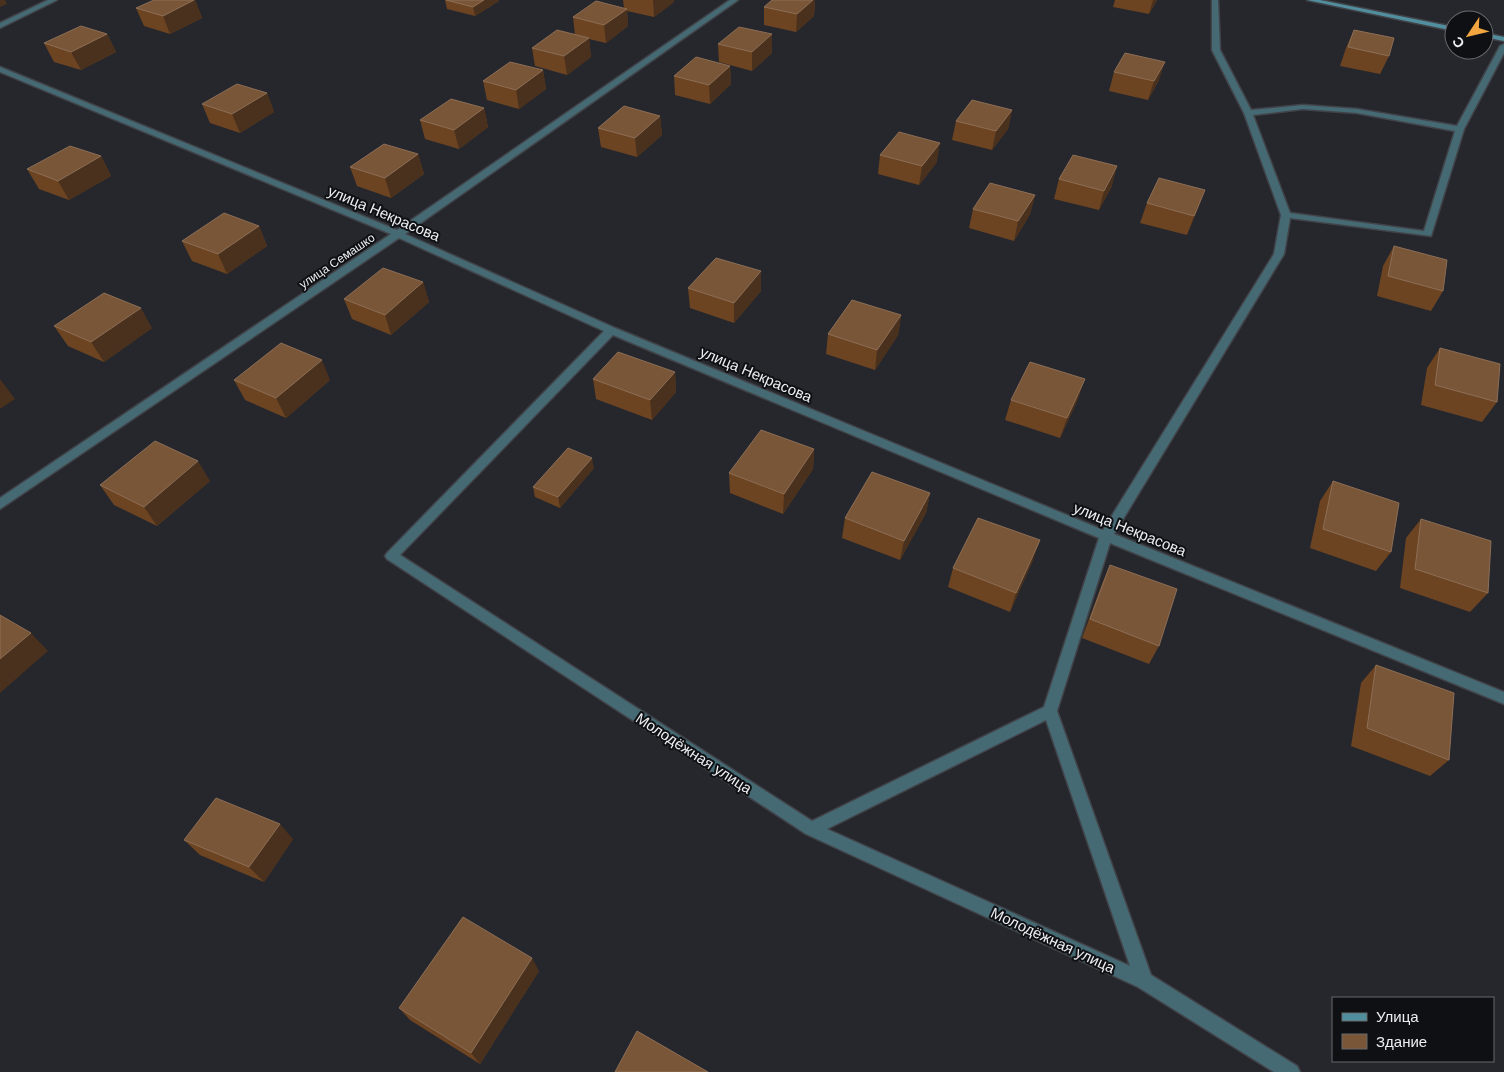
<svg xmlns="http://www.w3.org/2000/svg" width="1504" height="1072" font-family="Arial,sans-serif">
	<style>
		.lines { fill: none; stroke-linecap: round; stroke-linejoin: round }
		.street-casing { stroke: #414349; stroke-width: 3 }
		.secondary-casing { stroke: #414349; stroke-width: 3 }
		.street { fill: #456a73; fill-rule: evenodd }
		.secondary { fill: #528f9e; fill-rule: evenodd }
		.wall { fill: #6d4422 }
		.shaded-wall { fill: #4a311d }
		.building { fill: #7a5638; stroke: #8c6e56 }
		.labels { text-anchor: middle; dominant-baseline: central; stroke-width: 4; stroke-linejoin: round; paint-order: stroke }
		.far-street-label { font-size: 12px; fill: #edeff3; stroke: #0f1013 }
		.street-label { font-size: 15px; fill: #edeff3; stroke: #0f1013 }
	</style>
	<rect width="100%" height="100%" fill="#25272d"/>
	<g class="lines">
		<defs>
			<path id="street" d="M48 0H57L0 28V23Z
				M730 0H738L405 234 615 328 1103 530 1274 254 1281 215 1244 113 1212 50V0H1218L1220 50 1251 110 1303 105 1357 109 1457 126 1500 46 1504 44V53L1464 129 1431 236 1290 218 1284 254 1114 534 1504 692V704L1110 543 1057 711 1151 975 1297 1066 1300 1072H1274L1138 987 806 834 387 559 385 556 387 553 604 331 399 238 0 509V498L391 234 0 72V67L397 230ZM1303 109 1357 113 1455 131 1424 231 1290 213 1253 115ZM613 335 1099 538 1044 707 812 821 400 555ZM1046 720 1130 966 827 829Z"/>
			<path id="secondary" d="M1307 0H1320L1454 27V31Z
				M1484 33 1504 37V41L1484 37Z"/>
		</defs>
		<use href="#street" class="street-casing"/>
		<use href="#secondary" class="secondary-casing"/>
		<use href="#street" class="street"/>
		<use href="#secondary" class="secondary"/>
	</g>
	<path class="wall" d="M195 0 202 18 170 34 144 26 136 8Z
		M445 0H499V1L475 16 447 9Z
		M623 0H674V2L654 17 627 11 628 26 606 43 589 39 591 57 567 75 535 66 532 48 575 35 573 17 624 8Z
		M772 0H815L814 16 796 32 764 25V7Z
		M1115 0H1157L1149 14 1113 7Z
		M1354 30 1389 56 1380 74 1340 66 1346 48Z
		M107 34 116 52 81 70 54 62 44 43Z
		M718 44 772 53 752 71 719 62Z
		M730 66 731 84 710 104 675 95 674 76Z
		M543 70 546 89 519 109 487 100 483 81Z
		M1114 72 1159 80 1148 100 1109 91Z
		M267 93 274 112 240 133 210 123 202 104Z
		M484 108 488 127 459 149 425 139 420 120Z
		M1012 110 1008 129 992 150 952 140 956 121Z
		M660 116 662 135 637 157 601 147 598 128Z
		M418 154 424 174 391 198 357 186 350 167Z
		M880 155 937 162 919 185 878 174Z
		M101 156 111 176 69 200 39 189 27 169Z
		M1059 179 1112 186 1099 210 1054 199Z
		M1205 190 1187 235 1140 223 1147 203Z
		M1035 195 1030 214 1014 241 969 228 973 209Z
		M259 226 267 246 227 274 192 261 182 241Z
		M1394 246 1443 291 1431 311 1377 296 1383 266Z
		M423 282 429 302 391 335 352 319 344 299Z
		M688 288 761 291 734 323 690 308Z
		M901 315 898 335 875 370 826 354 828 334Z
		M54 326 152 328 104 362 68 346Z
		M1440 348 1497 402 1482 422 1421 405 1427 368Z
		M675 372 676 392 652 420 596 399 593 379Z
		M234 380H330L286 418 245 400Z
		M1078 399 1060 438 1005 420 1011 400Z
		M814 449 813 469 783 514 730 493 729 473Z
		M594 468 560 508 535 497 533 487Z
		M210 481 157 526 114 505 100 485Z
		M1333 481 1391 552 1376 571 1310 548 1320 501Z
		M930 493 926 513 900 560 842 538 845 518Z
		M1421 519 1488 593 1470 612 1400 588 1406 538Z
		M1033 560 1010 612 948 587 953 568Z
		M1110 565 1159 646 1149 664 1082 638 1102 584Z
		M1376 665 1449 760 1430 776 1351 746 1361 683Z
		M293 839 264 882 200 855 184 840Z
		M539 971 480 1064 410 1020 399 1008Z"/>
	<path class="shaded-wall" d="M0 0H5L7 4 0 7Z
		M195 0 202 18 170 34 163 16Z
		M484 0H499V1L475 16 473 7Z
		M653 0H674V2L654 17Z
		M813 0H815L814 16 796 32 797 14Z
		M1153 0H1157L1149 14Z
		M627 9 628 26 606 43 604 25Z
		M107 34 116 52 81 70 71 52Z
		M772 34V53L752 71V52Z
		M589 38 591 57 567 75 564 56Z
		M1165 62 1159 80 1148 100 1154 81Z
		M730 66 731 84 710 104 709 85Z
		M543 70 546 89 519 109 516 90Z
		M267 93 274 112 240 133 232 114Z
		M484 108 488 127 459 149 454 130Z
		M1012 110 1008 129 992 150 996 131Z
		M660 116 662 135 637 157 635 138Z
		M940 143 937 162 919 185 922 166Z
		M418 154 424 174 391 198 385 178Z
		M101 156 111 176 69 200 58 181Z
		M1117 166 1112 186 1099 210 1104 191Z
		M1205 190 1198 209 1187 235 1194 216Z
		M1035 195 1030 214 1014 241 1018 221Z
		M259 226 267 246 227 274 218 254Z
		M761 271V291L734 323V303Z
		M423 282 429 302 391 335 385 315Z
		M141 308 152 328 104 362 91 342Z
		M901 315 898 335 875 370 877 350Z
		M322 360 330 380 286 418 276 398Z
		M675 372 676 392 652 420 650 400Z
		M0 379 15 399 0 409Z
		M1085 379 1078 399 1060 438 1067 418Z
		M814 449 813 469 783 514 784 494Z
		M592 458 594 468 560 508 558 497Z
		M198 461 210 481 157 526 144 507Z
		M930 493 926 513 900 560 904 541Z
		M1040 540 1033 560 1010 612 1016 593Z
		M31 633 48 651 0 693V659Z
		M280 824 293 839 264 882 249 867Z
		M532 958 539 971 480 1064 471 1053Z"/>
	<path class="building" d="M154 0H194L163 16 136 8Z
		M446 0H484L473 7Z
		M772 0H813L797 14 764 7Z
		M596 1 627 9 604 25 573 17Z
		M81 26 107 34 71 52 44 43Z
		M739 27 772 34 752 52 718 44Z
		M557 30 589 38 564 56 532 48Z
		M1354 30 1394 38 1389 56 1348 47Z
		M1125 53 1165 62 1154 81 1114 72Z
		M696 57 730 66 709 85 674 76Z
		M510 62 543 70 516 90 483 81Z
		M237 84 267 93 232 114 202 104Z
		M451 99 484 108 454 130 420 120Z
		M972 100 1012 110 996 131 956 121Z
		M624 106 660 116 635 138 598 128Z
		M899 132 940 143 922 166 880 155Z
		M384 144 418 154 385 178 350 167Z
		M70 146 101 156 58 181 27 169Z
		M1073 155 1117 166 1104 191 1059 179Z
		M1159 178 1205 190 1194 216 1147 203Z
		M990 183 1035 195 1018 221 973 209Z
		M224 213 259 226 218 254 182 241Z
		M1394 246 1447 260 1443 291 1388 276Z
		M716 258 761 271 734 303 688 288Z
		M383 268 423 282 385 315 344 299Z
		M104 293 141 308 91 342 54 326Z
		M852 300 901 315 877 350 828 334Z
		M281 343 322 360 276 398 234 380Z
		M1440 348 1500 364 1497 402 1435 385Z
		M618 352 675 372 650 400 593 379Z
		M1030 362 1085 379 1067 418 1011 400Z
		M761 430 814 449 784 494 729 473Z
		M155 441 198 461 144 507 100 485Z
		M568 448 592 458 558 497 533 487Z
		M872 472 930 493 904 541 845 518Z
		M1333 481 1399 503 1391 552 1323 529Z
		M978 518 1040 540 1016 593 953 568Z
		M1421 519 1491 541 1488 593 1415 569Z
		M1110 565 1177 589 1159 646 1090 619Z
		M0 615 31 633 0 659Z
		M1376 665 1454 693 1449 760 1367 728Z
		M216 798 280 824 249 867 184 840Z
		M463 917 532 958 471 1053 399 1008Z
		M637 1031 708 1072H615Z"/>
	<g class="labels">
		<g class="far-street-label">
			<text transform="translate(337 261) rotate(-34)">улица Семашко</text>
		</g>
		<g class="street-label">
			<text transform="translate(384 213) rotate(23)">улица Некрасова</text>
			<text transform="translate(756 374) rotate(23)">улица Некрасова</text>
			<text transform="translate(1130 529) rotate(22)">улица Некрасова</text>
			<text transform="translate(694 753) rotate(33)">Молодёжная улица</text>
			<text transform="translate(1053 940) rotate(25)">Молодёжная улица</text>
		</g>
	</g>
	<rect x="1332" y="997" width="162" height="65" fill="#0f1013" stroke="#68696d"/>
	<rect x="1342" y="1013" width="25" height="8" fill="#528f9e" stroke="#68696d"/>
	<text x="1376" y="1022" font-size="15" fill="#edeff3">Улица</text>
	<rect x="1342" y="1034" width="25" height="15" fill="#7a5638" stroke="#68696d"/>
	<text x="1376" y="1047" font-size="15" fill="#edeff3">Здание</text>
	<g transform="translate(1469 35) rotate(235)"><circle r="24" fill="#0f1013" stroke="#68696d"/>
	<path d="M0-4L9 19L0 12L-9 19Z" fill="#f1a640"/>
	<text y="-8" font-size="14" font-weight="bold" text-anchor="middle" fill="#edeff3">С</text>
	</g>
</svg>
